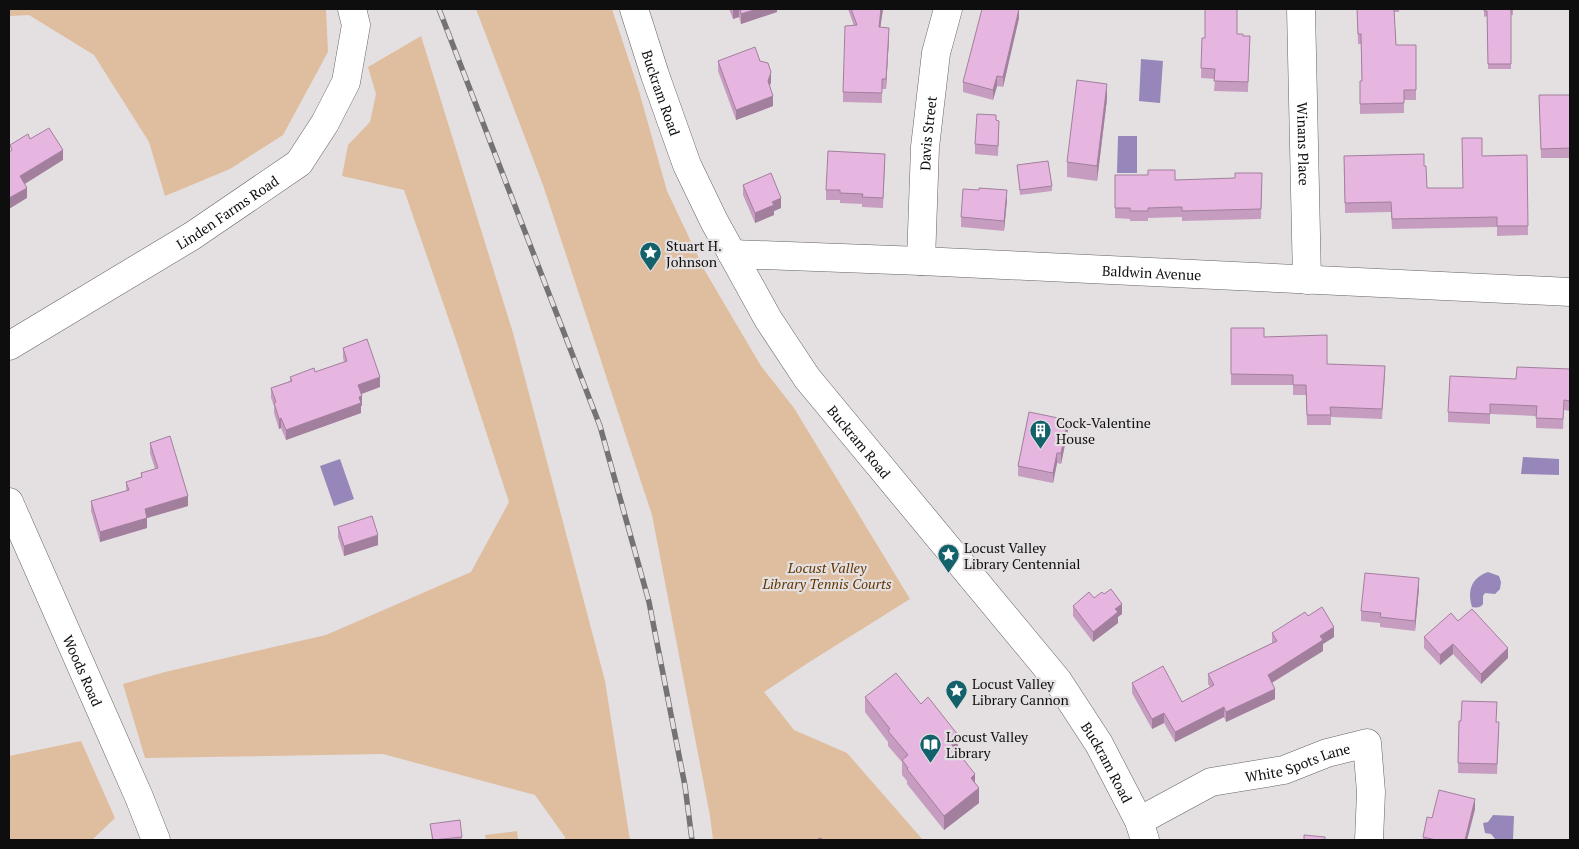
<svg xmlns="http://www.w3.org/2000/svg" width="1579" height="849" font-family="'PT Serif',serif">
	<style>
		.green { fill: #dfbd9f }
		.water { fill: #9786b9 }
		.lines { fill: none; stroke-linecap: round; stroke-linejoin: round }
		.minor-casing { stroke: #656262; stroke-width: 29 }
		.major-casing { stroke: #656262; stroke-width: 29 }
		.minor { stroke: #fff; stroke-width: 28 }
		.major { stroke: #fff; stroke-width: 28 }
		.rail-casing { stroke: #747272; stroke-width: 5.5 }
		.rail { stroke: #e4e0e1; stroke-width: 4; stroke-dasharray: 11; stroke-linecap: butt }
		.wall { fill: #c69dc1 }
		.shaded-wall { fill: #a17f9d }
		.building { fill: #e6b6e0; stroke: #a17f9d }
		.labels { text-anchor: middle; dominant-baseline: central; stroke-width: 4.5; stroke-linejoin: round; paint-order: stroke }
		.street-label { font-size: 14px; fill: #0f0e0e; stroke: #e4e0e1 }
		.poi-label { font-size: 14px; fill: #0f0e0e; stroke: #e4e0e1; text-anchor: start }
		.park-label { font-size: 14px; font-style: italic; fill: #613600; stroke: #e4e0e1 }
	</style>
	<rect width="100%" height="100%" fill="#e4e0e1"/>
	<path class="green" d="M9 9H326L328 52 283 135 230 169 165 196 149 142 94 55 29 15 9 16Z
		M476 9H612L639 91 667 191 705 271 761 366 794 408 910 599 811 661 764 692 794 730 847 753 923 840H713L710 816 652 515 543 185Z
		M421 36 513 333 605 681 630 840H565V837L535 795 383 754 145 758 123 684 165 672 326 635 471 572 509 502 457 343 404 190 342 176 348 145 370 122 376 94 368 67Z
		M81 741 115 818 92 840H9V756Z
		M517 831 518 840H486L485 835Z"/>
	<path class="water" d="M1141 59 1163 61 1160 103 1139 101Z
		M1118 136H1137V173H1117Z
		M1523 457 1559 459V475L1521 474Z
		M340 459 354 499 334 506 320 466Z
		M1488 572 1499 576 1501 582 1500 589 1495 594 1485 593 1483 596V604C1480 608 1477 608 1472 607 1467 591 1471 578 1488 572Z
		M1493 815 1514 816 1513 840H1496L1491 834 1485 833 1483 823 1488 822Z"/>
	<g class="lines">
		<defs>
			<g id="minor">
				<path id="s1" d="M1301 9 1307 280"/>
				<path id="s2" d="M732 254 921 261 1570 292"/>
				<path id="s3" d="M921 261 925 147 936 53 948 9"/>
				<path id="s4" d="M9 346 192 236 299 163 325 123 346 82 356 25 352 9"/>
				<path id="s5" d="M9 502 139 797 156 840"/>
				<path id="s6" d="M1139 821 1211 782 1284 770 1327 753 1367 743 1371 792 1369 840"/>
			</g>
			<g id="major">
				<path id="s7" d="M634 9 655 75 687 165 714 221 768 319 807 378 1058 681 1099 744 1139 821 1145 840"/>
			</g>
		</defs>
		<use href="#minor" class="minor-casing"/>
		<use href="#major" class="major-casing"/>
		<use href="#minor" class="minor"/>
		<use href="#major" class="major"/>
		<defs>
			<path id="rail" d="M439 9 600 426 649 602 685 786 692 840"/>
		</defs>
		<use href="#rail" class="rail-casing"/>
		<use href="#rail" class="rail"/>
	</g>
	<path class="wall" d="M729 9H777V12L741 24 739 17 733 19Z
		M848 9H883L880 27 889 38 886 89H882V103L843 102V92L854 26Z
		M1353 9H1405H1399V12H1394L1396 45H1416V100H1404V113L1360 114V81H1362L1361 44H1358L1357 10H1353Z
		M1484 9H1513V15H1511V69H1488L1487 16 1484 17Z
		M1019 18 1003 87 997 86 993 100 963 92V82Z
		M1237 34 1243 36H1250L1248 92 1214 91 1215 79 1201 78 1202 38Z
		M718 61H760L771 82 770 86 773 106 736 120 718 71Z
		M1539 95H1570V158H1541Z
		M1107 99 1097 181 1067 177V162Z
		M996 120 999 131 998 156 975 154V144Z
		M1527 155 1528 235 1497 236V227L1392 229 1391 212 1345 213 1344 156 1424 166 1427 188H1462L1482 156Z
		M885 164 883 208 862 207V204L840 203V200H826V190Z
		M1017 165 1052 186V191L1020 195Z
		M1115 175 1175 180 1262 183 1261 219 1182 221V217L1148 218V221H1130V219L1115 218Z
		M743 185 781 208 774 211V215L755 223 743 195Z
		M979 190 1007 200 1004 231 961 227V217Z
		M1231 328 1264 337 1327 364 1385 376 1382 419 1331 417V425H1307L1306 395H1293V385H1231Z
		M343 348 380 387 362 394V406H361V413L286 440 281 428 279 429 274 413V406L271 398V388L290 381V377L315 372 344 362 343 358Z
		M1570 369V411L1564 410 1563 429 1536 428V416L1490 414V424L1448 422V412L1516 379Z
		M1068 430 1061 464 1057 463 1053 483 1018 476V466Z
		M150 443 188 506 147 518V528L100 542 91 511V501L126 491V482L141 477V473L155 469 150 453Z
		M338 527 378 545 344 556 338 537Z
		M1419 588 1415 631 1380 627V623L1361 621V611Z
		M1094 598 1122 614 1118 617V623L1093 642 1073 616V606Z
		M1308 616 1334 637 1323 644V651L1272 683 1275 699 1226 722 1224 717 1175 742 1164 723 1152 729 1132 693V683L1182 702 1210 687 1208 684V674L1272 643V633Z
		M1458 621 1508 658 1481 684 1453 654 1440 665 1424 648V637Z
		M865 697 958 749 957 750 975 784 979 803 944 830 907 784V781L902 775V762L888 746V742L865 712Z
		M1459 721 1496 722 1499 732 1497 774 1458 773Z
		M1475 809 1467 840H1423V837L1432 818Z
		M430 824 462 837V840H432Z"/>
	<path class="shaded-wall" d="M733 9H739V17L733 19Z
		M757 9H777V12L741 24V14Z
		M881 9H883L879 37V27Z
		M1019 9V18L1003 87V77Z
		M889 28V38L886 89V79Z
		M771 72V82L768 91V81Z
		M997 76V86L993 100V90Z
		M1107 84V99L1097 181V166Z
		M773 96V106L736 120V110Z
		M63 150V160L20 187V176Z
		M27 188V198L9 209V198Z
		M1007 190V200L1004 231V221Z
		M781 198V208L774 211V215L755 223V213L772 202Z
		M380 377V387L358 395V385Z
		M362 396V406H361V413L286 440V430Z
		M281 418V428L279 429V419Z
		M1068 420V430L1061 464V453Z
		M1057 453V463L1053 483V473Z
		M188 496V506L147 518V528L100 542V532L145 509Z
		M378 535V545L344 556V546Z
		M1419 578V588L1415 631V621Z
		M1122 604V614L1118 617V623L1093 642V632L1115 609Z
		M1334 627V637L1323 644V651L1268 685V675L1320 636Z
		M1453 644V654L1440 665V655Z
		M1508 648V658L1481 684V674Z
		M1275 689V699L1226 722V712Z
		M1224 707V717L1175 742V732Z
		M1164 713V723L1152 729V719Z
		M958 735V749L949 756V741Z
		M975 774V788L971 778Z
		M979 788V803L944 830V816Z
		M1475 799V809L1467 840H1465Z"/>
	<path class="building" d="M740 9H757L741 14Z
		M851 9H881L879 27 889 28 886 79H882V93L843 92 845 26 857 25Z
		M982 9H1019L1003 77 997 76 993 90 963 82Z
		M1205 9H1237V34H1243V36H1250L1248 82 1214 81 1215 69 1201 68 1202 38H1205Z
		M1357 9H1394L1396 45H1416V90H1404V103L1360 104V81H1362L1361 34H1358Z
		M1484 9H1513L1511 10V64H1488L1487 11H1484Z
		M755 47 760 61 768 63 771 72 768 81 773 96 736 110 718 61Z
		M1077 80 1107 84 1097 166 1067 162Z
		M1539 95H1570V148L1541 149Z
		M977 114 996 115V120L999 121 998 146 975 144Z
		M49 128 63 150 20 176 27 188 9 198V152L12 150 10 145 28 134 30 139Z
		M1462 138H1482V156L1527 155 1528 226H1497V217L1392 219 1391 202 1345 203 1344 156 1424 154V166H1426L1427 188H1463Z
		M828 151 885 154 883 198 862 197 863 194 840 193V190H826Z
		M1048 161 1052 186 1020 190 1017 165Z
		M1148 170H1175V180L1235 178V173H1262L1261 209 1182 211V207L1148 208V211H1130V208H1115V175H1148Z
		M771 173 781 198 772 202 774 205 755 213 743 185Z
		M979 188 1007 190 1004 221 961 217 963 189 979 190Z
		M1231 328H1264V337L1327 335V364L1385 366 1382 409 1330 407 1331 415H1307L1306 385H1293V375L1231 374Z
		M367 339 380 377 358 385 362 396 359 397 361 403 286 430 281 418 279 419 274 403 276 402 271 388 292 381 290 377 314 368 315 372 347 361 343 348Z
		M1517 367 1570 369V401L1564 400 1563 419 1536 418 1537 406 1490 404V414L1448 412 1450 376 1516 379Z
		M1029 412 1068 420 1061 453H1057L1053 473 1018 466Z
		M170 436 188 496 145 509 147 518 100 532 91 501 129 490 126 482 142 477 141 473 158 468 150 443Z
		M372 516 378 535 344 546 338 527Z
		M1365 573 1419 578 1415 621 1380 617 1381 613 1361 611Z
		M1111 589 1122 604 1115 609 1118 612 1093 632 1073 606 1089 592 1094 598 1102 592 1104 594Z
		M1322 607 1334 627 1320 636 1323 640 1268 675 1275 689 1226 712 1224 707 1175 732 1164 713 1152 719 1132 683 1163 666 1182 702 1214 685 1208 674 1277 641 1272 633 1305 612 1308 616Z
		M1472 609 1508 648 1481 674 1453 644 1440 655 1424 637 1451 613 1458 621Z
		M896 673 921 704 928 697 958 735 949 741 975 774 971 778 979 788 944 816 907 769 908 768 902 760 908 755 888 731 890 729 865 697Z
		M1462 701 1497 702 1496 722H1499L1497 764 1458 763 1459 721H1461Z
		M1439 790 1475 799 1465 840H1436L1423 837 1427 817 1432 818Z
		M460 820 462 837 433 840 430 824Z
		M1304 835 1325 837V840H1304Z
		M821 838 822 840H815Z"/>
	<defs>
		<symbol id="sight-pin" viewBox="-11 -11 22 30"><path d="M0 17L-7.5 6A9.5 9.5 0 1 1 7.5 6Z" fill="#13616a" stroke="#e4e0e1"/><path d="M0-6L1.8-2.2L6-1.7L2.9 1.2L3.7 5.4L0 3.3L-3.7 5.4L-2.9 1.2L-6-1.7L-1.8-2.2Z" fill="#fff"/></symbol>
		<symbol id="building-pin" viewBox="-11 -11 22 30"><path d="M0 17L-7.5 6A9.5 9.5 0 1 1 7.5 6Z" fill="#13616a" stroke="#e4e0e1"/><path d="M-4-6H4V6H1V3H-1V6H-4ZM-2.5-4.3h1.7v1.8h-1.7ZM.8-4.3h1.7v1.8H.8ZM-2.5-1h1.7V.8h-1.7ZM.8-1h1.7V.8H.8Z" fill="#fff"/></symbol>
		<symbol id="library-pin" viewBox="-11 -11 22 30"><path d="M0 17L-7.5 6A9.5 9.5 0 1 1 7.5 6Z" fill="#13616a" stroke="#e4e0e1"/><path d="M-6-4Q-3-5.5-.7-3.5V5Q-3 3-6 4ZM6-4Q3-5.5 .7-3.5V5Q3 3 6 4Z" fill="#fff"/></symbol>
	</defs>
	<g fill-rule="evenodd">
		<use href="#sight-pin" x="638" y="240" width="25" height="34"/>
		<use href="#building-pin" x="1028" y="418" width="25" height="34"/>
		<use href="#sight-pin" x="936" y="542" width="25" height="34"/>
		<use href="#sight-pin" x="944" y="678" width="25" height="34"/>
		<use href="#library-pin" x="918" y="732" width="25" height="34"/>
	</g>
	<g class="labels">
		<g class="street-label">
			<text stroke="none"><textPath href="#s7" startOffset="88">Buckram Road</textPath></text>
			<text stroke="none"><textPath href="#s3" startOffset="128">Davis Street</textPath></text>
			<text stroke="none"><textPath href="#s1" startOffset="135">Winans Place</textPath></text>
			<text stroke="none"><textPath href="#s4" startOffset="256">Linden Farms Road</textPath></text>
			<text stroke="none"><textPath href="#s2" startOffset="420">Baldwin Avenue</textPath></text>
			<text stroke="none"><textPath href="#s7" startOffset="492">Buckram Road</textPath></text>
			<text stroke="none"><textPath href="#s5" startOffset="184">Woods Road</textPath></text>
			<text stroke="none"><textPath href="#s7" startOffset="898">Buckram Road</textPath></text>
			<text stroke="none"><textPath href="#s6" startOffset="171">White Spots Lane</textPath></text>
		</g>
		<g class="poi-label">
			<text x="666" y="245">Stuart H.<tspan x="666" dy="16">Johnson</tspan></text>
			<text x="1056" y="422">Cock-Valentine<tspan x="1056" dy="16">House</tspan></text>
			<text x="964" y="547">Locust Valley<tspan x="964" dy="16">Library Centennial</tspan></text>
			<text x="972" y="683">Locust Valley<tspan x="972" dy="16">Library Cannon</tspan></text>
			<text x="946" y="736">Locust Valley<tspan x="946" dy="16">Library</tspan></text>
		</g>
		<g class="park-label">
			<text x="827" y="567">Locust Valley<tspan x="827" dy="16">Library Tennis Courts</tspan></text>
		</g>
	</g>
	<rect width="1579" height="849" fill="none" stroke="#0f0e0e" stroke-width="20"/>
</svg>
